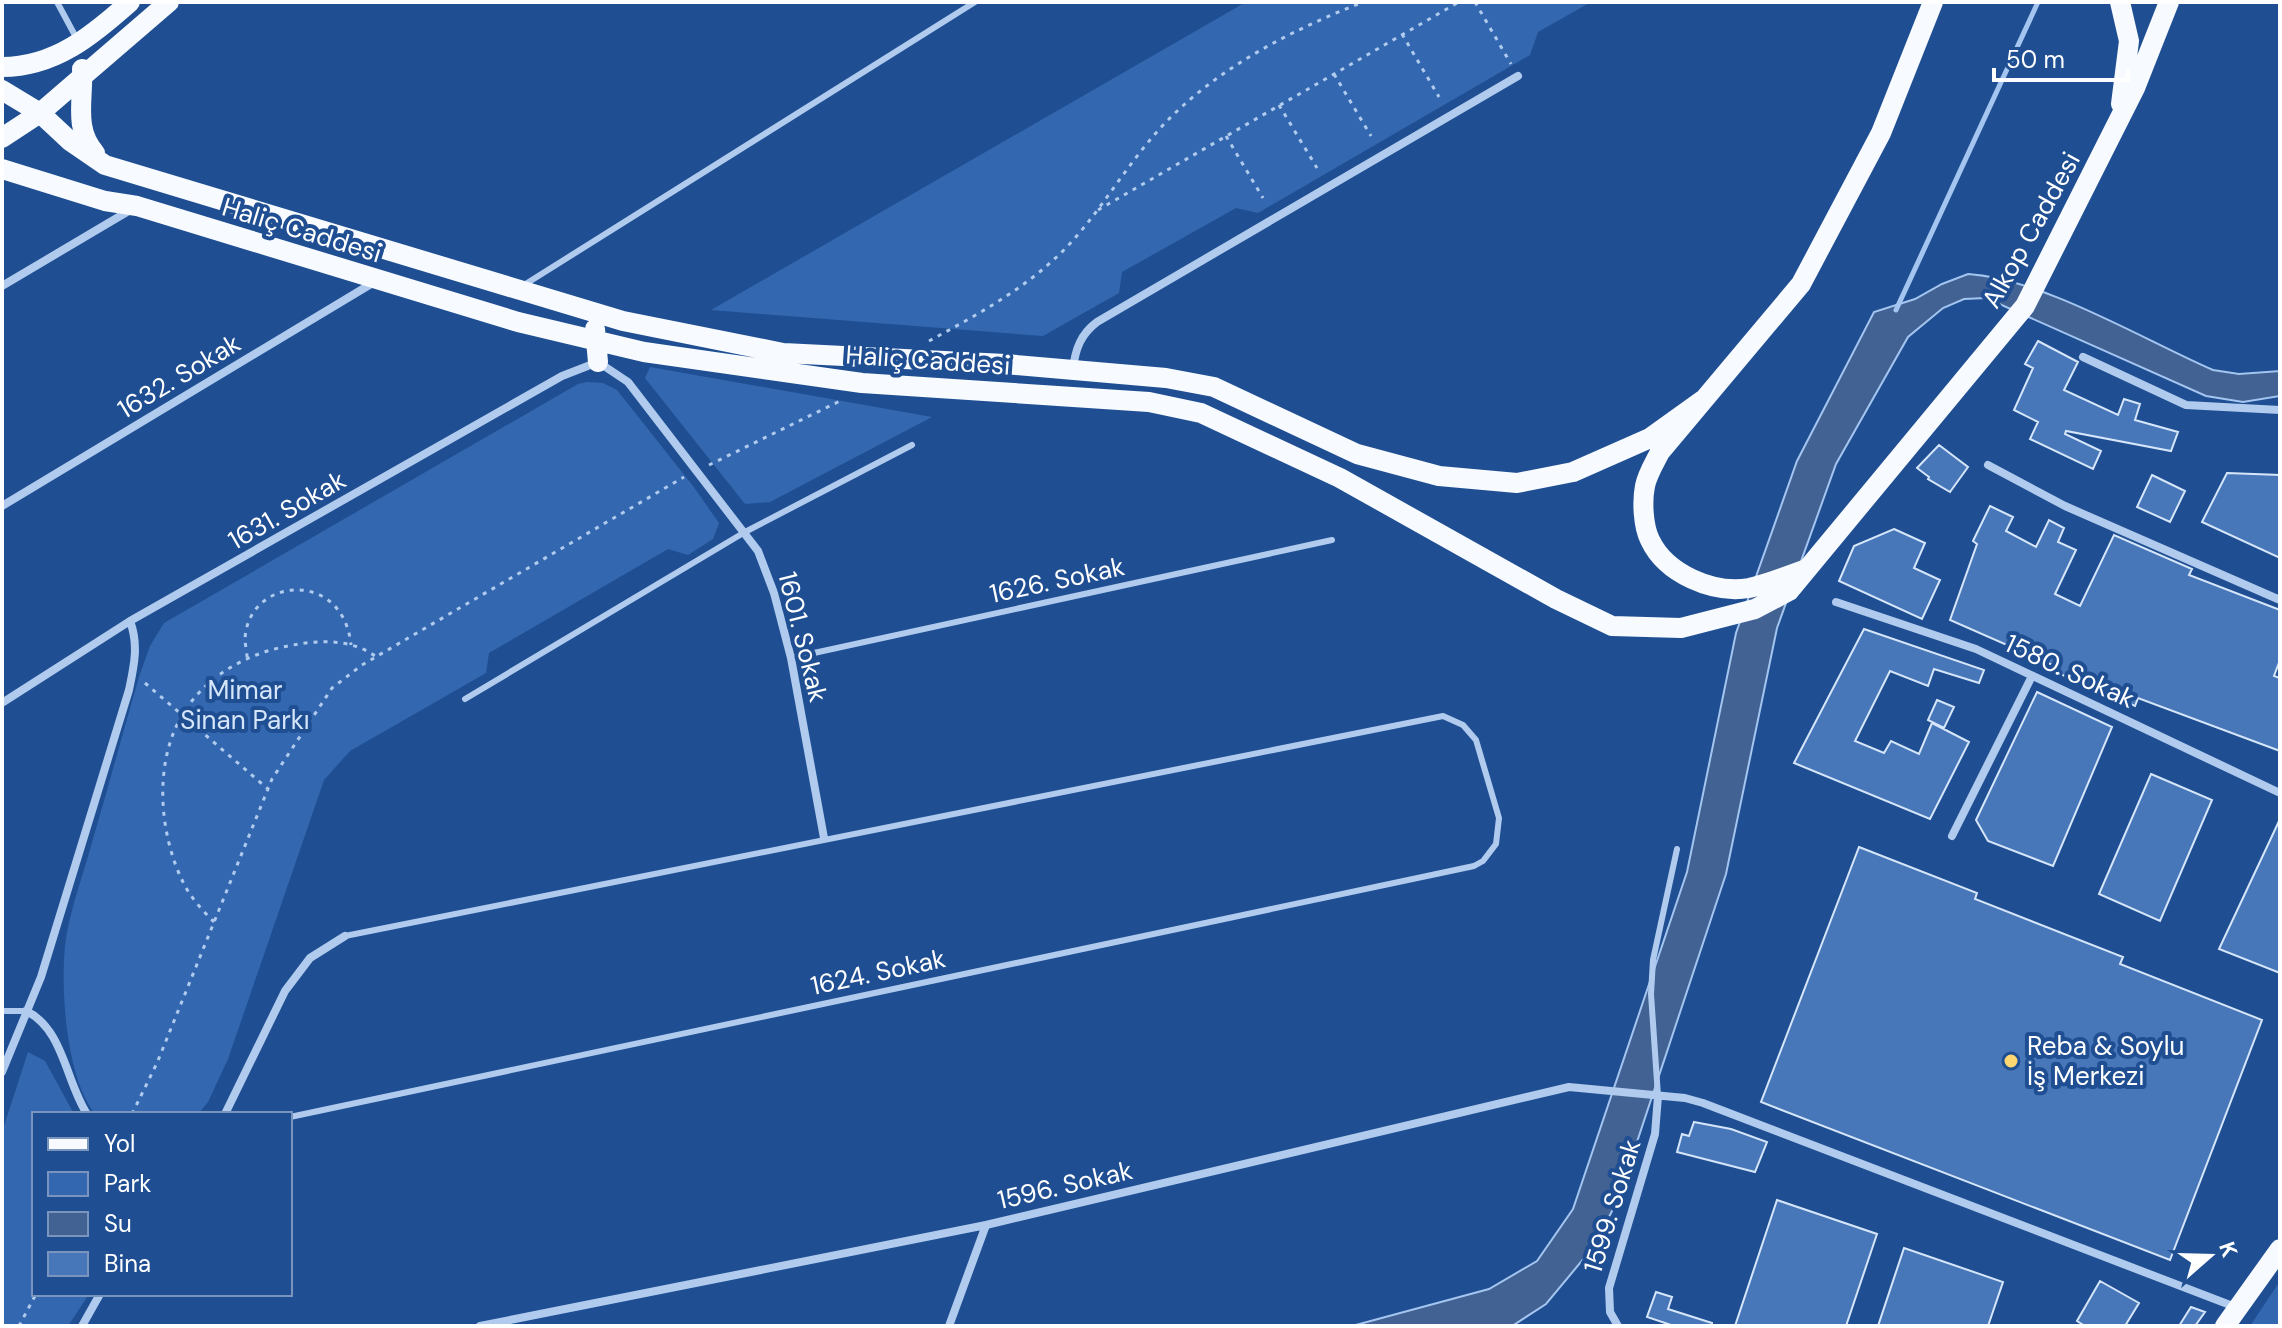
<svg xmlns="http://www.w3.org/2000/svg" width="2282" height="1328" font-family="'DM Sans',sans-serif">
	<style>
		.green { fill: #3368b0 }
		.water { fill: #416293; stroke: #a4c5ef; stroke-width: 2 }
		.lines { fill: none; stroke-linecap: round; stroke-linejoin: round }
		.stream { stroke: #a4c5ef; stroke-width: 5 }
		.building { fill: #4877b9; stroke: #d6e6fa; stroke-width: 2 }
		.path { stroke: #b0cbee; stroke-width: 3; stroke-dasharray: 4 6; stroke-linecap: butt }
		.service { stroke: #b0cbee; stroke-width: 6 }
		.minor { stroke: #b0cbee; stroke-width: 8 }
		.primary { stroke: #f7faff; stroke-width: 20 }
		.poi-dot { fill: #fbd671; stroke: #1f4f92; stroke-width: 3 }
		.labels { text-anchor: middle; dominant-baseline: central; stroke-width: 8; stroke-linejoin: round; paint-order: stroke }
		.street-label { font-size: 26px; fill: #fff; stroke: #1f4f92 }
		.park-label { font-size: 26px; fill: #d6e6fa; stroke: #1f4f92 }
		.poi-label { font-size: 26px; fill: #fff; stroke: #1f4f92; text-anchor: start }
	</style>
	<rect width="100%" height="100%" fill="#1f4f92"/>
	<path class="green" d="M1246 2H1591L1538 32 1530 55 1258 213 1236 208 1122 272 1119 293 1043 336 711 310Z
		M650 367 932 417 770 502 745 504 645 378Z
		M587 382 603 383 617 390 693 486 719 523 713 539 688 555 668 549 489 653 486 673 350 751 324 780 228 1059 208 1102 198 1114H95C68 1080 62 1003 64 960 65 924 79 888 89 853 106 795 122 736 139 677L150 646 164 623 578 384Z
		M28 1052 45 1061 74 1114H34V1294H89L68 1326H2V1132Z
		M2280 1281V1326H2250Z"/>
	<path class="water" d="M1968 274C2043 279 2142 339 2213 370L2239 374 2280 371V396L2243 402 2206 396 1986 298 1964 299 1943 308 1908 337 1836 464 1777 628 1726 874 1618 1199 1595 1245 1546 1304 1512 1326H1352L1489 1289 1537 1261 1573 1209 1687 872 1736 633 1797 461 1874 312 1915 299 1942 284Z"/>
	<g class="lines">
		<path class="stream" d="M1896 310 2038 2"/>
	</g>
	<path class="building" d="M2038 341 2078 362 2064 390 2118 415 2124 399 2140 404 2135 420 2178 432 2171 451 2066 431 2065 434 2101 451 2093 469 2030 439 2038 422 2014 410 2033 368 2025 364Z
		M1939 445 1968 467 1950 492 1928 479 1929 477 1917 468Z
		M2227 473 2280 475V558L2202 522Z
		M2152 475 2185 491 2170 522 2137 507Z
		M1990 506 2013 517 2006 531 2036 547 2049 520 2064 528 2058 542 2076 550 2055 594 2080 606 2114 535 2192 569 2189 575 2280 610V660L2274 676 2280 678V751L2138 698 2135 706 2053 671 2055 666 1950 620 1977 544 1973 541Z
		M1894 529 1925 543 1914 568 1940 580 1922 619 1839 581 1854 546Z
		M1864 629 1984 670 1979 683 1934 669 1928 686 1890 671 1855 741 1884 753 1891 741 1919 754 1932 723 1969 742 1930 819 1794 763Z
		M2037 692 2112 727 2053 866 1988 841 1976 820Z
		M1937 700 1954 707 1944 728 1928 720Z
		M2151 774 2212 800 2160 921 2099 894Z
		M2280 819V973L2219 949Z
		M1859 847 1977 893 1975 899 2123 957 2120 964 2262 1020 2170 1260 1761 1102Z
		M1694 1122 1731 1129 1767 1142 1755 1172 1677 1152 1682 1134 1689 1136Z
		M1777 1200 1877 1234 1846 1326H1735Z
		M1904 1248 2003 1282 1988 1326H1878Z
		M2100 1281 2139 1303 2125 1326H2085L2077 1321Z
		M1656 1292 1672 1297 1668 1309 1712 1323V1326H1674L1647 1317Z
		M2191 1307 2205 1312 2195 1326H2179Z"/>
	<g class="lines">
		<path class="path" d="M1475 2 1511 64
			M1402 34 1439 97
			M1334 74 1371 136
			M1279 105 1317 168
			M1226 136 1263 198
			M1098 210 1459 2
			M929 341C984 311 1040 281 1081 231 1110 196 1134 155 1167 121 1221 66 1292 30 1363 2
			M709 465 842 400
			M247 657C247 652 245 644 245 639 248 577 343 568 351 645
			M145 683 268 789
			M214 922C203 911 191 898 184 884 159 835 153 762 183 714 206 675 250 652 293 645 320 640 351 639 375 656
			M132 1114 157 1063 272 779 332 688 362 665 684 477
			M19 1326 36 1294"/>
		<path class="service" d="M57 2 78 41
			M524 285 975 2
			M791 658 1332 540
			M465 699 745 532 912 445
			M2 1011H26
			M1658 1096 1651 994 1653 960 1677 849
			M290 1117 1474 866 1483 861 1496 844 1499 818 1476 740 1463 725 1443 716 345 936"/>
		<path class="minor" d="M2 286 132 209
			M2083 357 2186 405 2280 410
			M1073 370C1075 349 1081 334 1097 322L1518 76
			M1988 465 2065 506 2280 600
			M2 506 376 281
			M1836 602 1976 649 2280 793
			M2 703 130 621 562 376 598 362 628 382 758 551 774 593 791 658 824 838
			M1952 836 2032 676
			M26 1011C63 1028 66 1082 87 1114
			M2 1072 41 977 129 690C134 666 139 645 130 621
			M225 1114 285 991 310 958 345 936
			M82 1326 100 1294
			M480 1326 986 1225 1569 1087 1685 1098 1703 1103 2238 1308
			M949 1326 986 1225
			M1618 1326 1610 1312 1609 1288 1655 1134 1658 1096"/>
		<path class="primary" d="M2120 2 2129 41 2121 104
			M2 67C55 67 93 35 130 2
			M82 69C84 98 73 128 95 153
			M2 90 40 113 70 141 105 165 623 321 783 353 1005 364 1166 378 1214 387 1357 454 1439 476 1517 483 1573 472 1650 438 1703 400
			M2 138 40 113 169 2
			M2 169 105 201 137 206 518 322 644 352 862 383 1149 402 1201 413 1340 478 1556 599 1612 626 1681 628 1755 609 1789 591 2025 306 2135 88 2169 2
			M595 329 598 362
			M1807 569C1789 575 1768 584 1749 588 1713 594 1666 574 1650 540 1643 526 1642 501 1645 486 1647 475 1655 462 1660 452L1801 284 1881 133 1933 2
			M2225 1326 2280 1249"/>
	</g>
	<circle class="poi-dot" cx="2011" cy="1061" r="8"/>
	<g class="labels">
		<g class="street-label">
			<text transform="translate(302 230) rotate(17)">Haliç Caddesi</text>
			<text transform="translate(2031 230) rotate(-61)">Alkop Caddesi</text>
			<text transform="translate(928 360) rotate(4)">Haliç Caddesi</text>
			<text transform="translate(179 376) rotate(-31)">1632. Sokak</text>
			<text transform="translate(287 510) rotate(-30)">1631. Sokak</text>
			<text transform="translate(1057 580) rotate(-12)">1626. Sokak</text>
			<text transform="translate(803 637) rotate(76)">1601. Sokak</text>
			<text transform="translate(2070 671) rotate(25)">1580. Sokak</text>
			<text transform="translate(878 972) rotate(-12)">1624. Sokak</text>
			<text transform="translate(1065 1185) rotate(-13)">1596. Sokak</text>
			<text transform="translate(1612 1206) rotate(-73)">1599. Sokak</text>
		</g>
		<g class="park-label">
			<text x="245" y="690">Mimar<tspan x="245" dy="30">Sinan Parkı</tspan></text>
		</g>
		<g class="poi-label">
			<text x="2027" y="1046">Reba &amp; Soylu<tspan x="2027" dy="30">İş Merkezi</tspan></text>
		</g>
	</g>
	<rect width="2282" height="1328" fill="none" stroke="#ffffff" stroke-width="8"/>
	<rect x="32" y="1112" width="260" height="184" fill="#1f4f92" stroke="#7995be" stroke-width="2"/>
	<rect x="48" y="1138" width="40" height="12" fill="#f7faff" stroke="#7995be" stroke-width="2"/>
	<text x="104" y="1152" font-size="24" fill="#ffffff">Yol</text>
	<rect x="48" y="1172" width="40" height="24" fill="#3368b0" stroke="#7995be" stroke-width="2"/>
	<text x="104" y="1192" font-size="24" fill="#ffffff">Park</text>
	<rect x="48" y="1212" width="40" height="24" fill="#416293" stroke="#7995be" stroke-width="2"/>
	<text x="104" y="1232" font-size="24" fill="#ffffff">Su</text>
	<rect x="48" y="1252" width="40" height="24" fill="#4877b9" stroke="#7995be" stroke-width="2"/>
	<text x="104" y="1272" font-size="24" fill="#ffffff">Bina</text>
	<g transform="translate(2210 1256) rotate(70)" stroke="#1f4f92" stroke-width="6" paint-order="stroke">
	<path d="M0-6L14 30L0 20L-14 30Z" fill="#ffffff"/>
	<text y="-12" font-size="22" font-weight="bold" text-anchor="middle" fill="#ffffff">K</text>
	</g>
	<path d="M1994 68v12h134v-12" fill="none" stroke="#ffffff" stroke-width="4"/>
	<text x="2006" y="68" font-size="24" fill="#ffffff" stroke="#1f4f92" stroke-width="6" paint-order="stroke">50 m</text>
</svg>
